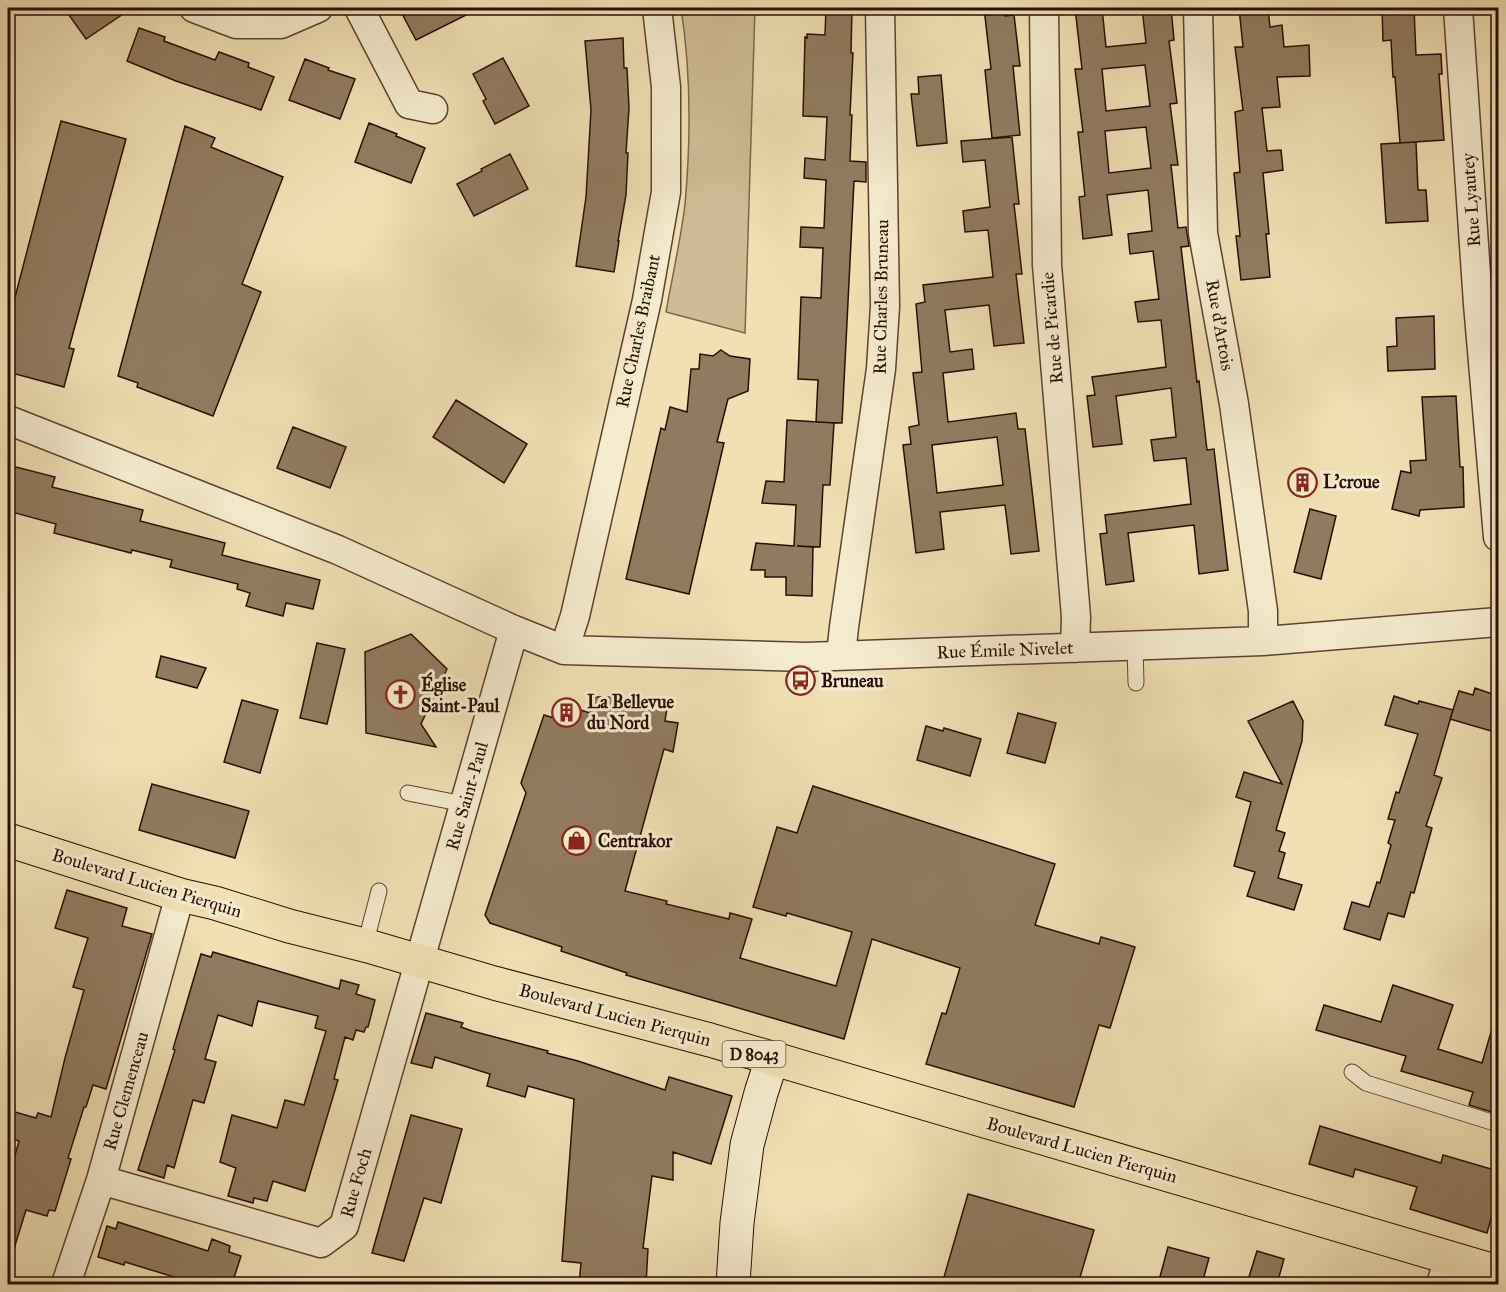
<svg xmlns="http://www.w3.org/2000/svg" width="1506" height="1292" font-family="'IM FELL Great Primer',serif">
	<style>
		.green { fill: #cfbc96; stroke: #7d654d; stroke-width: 1.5 }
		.building { fill: #917b60; stroke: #2b0e04; stroke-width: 1.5; fill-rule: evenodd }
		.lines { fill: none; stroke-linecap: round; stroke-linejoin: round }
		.lane-casing { stroke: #5c4230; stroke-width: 17 }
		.street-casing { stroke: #5c4230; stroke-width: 31 }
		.secondary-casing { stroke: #2b0e04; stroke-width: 35 }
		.primary-casing { stroke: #2b0e04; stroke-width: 35 }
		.lane { stroke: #f5ebce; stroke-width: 15 }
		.street { stroke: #f5ebce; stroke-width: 28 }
		.secondary { stroke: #f5ebce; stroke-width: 33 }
		.primary { stroke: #f0e0b4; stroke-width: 33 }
		.labels { text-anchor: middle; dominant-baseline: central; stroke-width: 6; stroke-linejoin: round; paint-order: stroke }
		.shield { fill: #f5ebce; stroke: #685041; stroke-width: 1.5 }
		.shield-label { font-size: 16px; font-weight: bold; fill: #2b0e04 }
		.street-label { font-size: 18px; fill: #2b0e04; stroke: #f5ebce }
		.poi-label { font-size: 18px; font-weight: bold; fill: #2b0e04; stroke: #f5ebce; text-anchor: start }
	</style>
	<rect width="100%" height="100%" fill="#f0e0b4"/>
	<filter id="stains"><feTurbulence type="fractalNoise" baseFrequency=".00333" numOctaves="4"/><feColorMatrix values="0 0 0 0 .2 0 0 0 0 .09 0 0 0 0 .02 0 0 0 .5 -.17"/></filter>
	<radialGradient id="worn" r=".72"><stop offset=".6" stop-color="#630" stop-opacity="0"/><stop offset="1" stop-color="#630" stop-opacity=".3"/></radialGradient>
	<path class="green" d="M681 8H755L745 333 666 312C672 277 681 239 685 204 691 138 691 72 681 8Z"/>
	<path class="building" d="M64 8H132L86 39Z
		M399 8H480L416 40Z
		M826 8H852L851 53H853L850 115H852L850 161 866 162V182L854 181 842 423 816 422 818 380 798 379 801 297 821 298 823 248 800 247 801 227 824 228 826 180 804 178 805 158 825 160 827 117 803 116 805 37 807 38V34L825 35Z
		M984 8H1004L1005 16 1014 15 1020 66H1013L1020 135 992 138 985 70 991 69Z
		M1075 8H1102L1106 47 1146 43 1142 8H1171L1174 40 1169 41 1177 103 1170 104 1178 165H1171L1178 228 1186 227 1189 246 1181 247 1197 382 1199 381 1207 450 1214 449 1228 570 1199 574 1194 525 1128 533 1134 581 1106 585 1100 534 1107 533 1105 515 1191 504 1186 458 1154 461 1151 440 1176 437 1171 388 1116 396 1122 444 1093 447 1087 396 1095 395 1092 377 1166 367 1161 320 1138 322 1135 302 1159 299 1153 251 1130 254 1128 234 1152 231 1148 190 1107 195 1112 235 1083 239 1079 197 1085 196 1078 132H1083L1075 69H1082ZM1145 65 1150 106 1106 111 1102 69ZM1146 127 1151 168 1109 173 1105 131Z
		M1239 8H1268L1270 27 1282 25 1284 47 1309 45 1310 76 1277 77 1280 107 1262 108 1267 151 1281 150 1283 170 1263 173 1269 234H1266L1270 277 1241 280 1236 236H1240L1234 173 1240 172 1235 112 1243 110 1235 47H1243Z
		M1382 8H1414L1416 55 1441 54 1442 74H1439L1444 140 1400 143 1395 77H1393L1391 40 1383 41Z
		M139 28 165 37 164 41 215 60 219 52 249 63 248 67 274 77 261 110 176 81 127 61Z
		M623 38 624 68H627L629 108 626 153H628L626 195 618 241H619L614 272 576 266 586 197 591 110 585 41Z
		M503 58 529 106 495 124 483 101 486 99 473 74Z
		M305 59 329 68 328 70 355 79 340 119 289 100Z
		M941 75 947 143 917 146 911 94H919L918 77Z
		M61 121 126 139 69 348 74 349 64 387 8 372V324Z
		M369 123 397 134 396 136 425 148 411 183 355 162Z
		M185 126 215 138 211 147 283 177 242 284 261 292 213 416 137 387 138 383 118 376Z
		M1012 137 1019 204H1014L1022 274H1016L1024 343 994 346 989 305 945 310 950 352 972 349 974 369 943 373 948 422 1016 413 1018 429H1025L1039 551 1011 554 1005 505 940 512 944 549 916 553 903 445 911 444 909 427 919 425 913 373 922 372 916 304 925 302 923 285 993 277 988 230 965 232 963 211 990 207 985 160 963 162 961 141ZM997 437 1003 485 937 493 932 445Z
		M1416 142 1418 190H1426L1428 221 1386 223 1381 144Z
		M510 154 528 189 474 216 457 184 482 171 481 169Z
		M1434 316 1435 369 1388 371 1387 347 1397 346 1396 318Z
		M721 350 730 356 750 359 748 391 728 399 717 442 724 443 689 594 626 579 661 428 665 430 670 407 687 412 691 369H699L700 354 713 356Z
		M1456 396 1460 467H1463L1464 507 1420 510 1419 516 1392 509 1401 471 1411 473 1410 461 1426 460 1422 397Z
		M456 400 527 444 504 483 433 437Z
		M787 420 834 423 830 485H823L820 547 797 546 813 547 812 596 786 595V577H765V570H751L756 543 794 546 796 505 762 503 766 481 784 482Z
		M293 427 346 447 330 488 277 468Z
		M8 465 55 477 52 487 143 510 140 521 225 543 222 555 320 580 313 609 286 603 283 616 246 606 250 593 237 589 238 584 170 567 172 560 132 550 131 553 54 533 56 524 8 511Z
		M1310 509 1336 516 1321 579 1294 572Z
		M411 634 447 669 421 724 436 747 366 733 365 652Z
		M317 643 345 649 327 724 300 718Z
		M161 656 206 668 197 688 156 677Z
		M1475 688 1498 696V733L1450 719 1459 691 1473 695Z
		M1394 696 1418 704 1419 701 1453 710 1434 775 1442 778 1426 826 1432 828 1414 893 1411 892 1404 917 1388 913 1380 940 1344 929 1352 902 1369 907 1377 882 1380 883 1391 845 1388 843 1395 820 1388 819 1396 792 1399 793 1418 734 1385 725Z
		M591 697H611L667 708 665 721 678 723 673 752 664 749 625 891 667 901 666 904 729 919 730 913 752 919 740 958 836 986 852 932 787 913 786 916 753 907 777 827 797 833 813 786 1055 864 1035 925 1099 944 1101 937 1135 947 1110 1028 1099 1025 1074 1107 926 1064 942 1013 946 1014 960 968 872 939 844 1039 626 975 627 973 561 951 562 947 490 923 485 915 526 793 521 783 544 715 557 719 562 704 590 713Z
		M242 700 278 710 260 773 224 762Z
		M1293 701 1303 721 1302 741 1276 830 1285 833 1279 851 1285 853 1278 878 1302 885 1294 910 1247 896 1255 872 1234 866 1251 802 1236 797 1244 772 1282 784 1248 721Z
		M1018 713 1056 723 1045 763 1007 753Z
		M926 726 943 731 944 728 981 739 970 776 917 760Z
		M152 784 249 811 235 858 139 830Z
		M67 890 127 908 122 926 152 934 106 1089 93 1085 86 1107H84L68 1158 71 1159 55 1211 49 1210 47 1216 26 1210 12 1255 8 1254V1180L19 1141 8 1138V1110L36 1118 38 1113 51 1117 65 1058 84 990 73 987 88 938 55 928Z
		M213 952 339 989 341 980 359 985 356 994 375 1000 368 1027H366L364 1032 356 1030 353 1040 345 1037 334 1079 338 1080 305 1191 273 1181 267 1201 254 1198 253 1203 228 1196 236 1168 220 1162 232 1115 277 1128 285 1100 304 1105 326 1031 315 1028 318 1016 258 1001 252 1026 218 1015 205 1059 216 1062 204 1103 193 1100 174 1168 167 1165 164 1178 138 1170 175 1050 173 1049 201 954 211 957Z
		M1393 985 1453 1005 1438 1049 1482 1063 1493 1025 1498 1026V1114L1469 1105 1473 1092 1401 1071 1406 1056 1316 1030 1324 1005 1381 1022Z
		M426 1013 463 1023 461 1027 472 1031 548 1051 547 1053 578 1061 665 1090 669 1077 732 1096 711 1164 673 1152V1180L652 1176 643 1248 648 1249 646 1284H579L581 1263 562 1261 574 1099 528 1086 525 1097 487 1086 490 1074 435 1057 432 1068 411 1063Z
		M411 1115 462 1129 441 1203 424 1198 404 1261 372 1253Z
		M1320 1126 1441 1163 1443 1155 1498 1171V1193L1487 1233 1410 1209 1417 1187 1355 1169 1353 1177 1309 1164Z
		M968 1194 1094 1230 1078 1284H942Z
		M118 1222 208 1251 212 1239 230 1246 229 1252 241 1256 232 1284H197L125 1262 124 1265 98 1257 107 1226 116 1229Z
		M1168 1247 1209 1258 1202 1284H1158Z
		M1257 1251 1284 1259 1277 1284H1264L1248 1280Z"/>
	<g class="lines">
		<defs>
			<path id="lane" d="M1135 646 1136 683
				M408 793 464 804
				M365 945 379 891
				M1352 1072 1366 1083 1498 1124"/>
			<path id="street" d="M194 8 236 24H281L318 8
				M359 8 409 104 433 109
				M1044 8 1047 265 1076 617 1075 648
				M1198 8 1203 233 1234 404 1263 611V641
				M1458 8 1478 304 1498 537
				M8 420 338 550 514 630 564 650 806 657 1263 641 1498 622
				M564 650 575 616 647 300 666 192V87L657 8
				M841 655 844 627 881 369 885 306 880 8
				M101 1180 321 1243 344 1226 514 630
				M66 1284 101 1180 180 895
				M1441 1284 1449 1258"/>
			<path id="secondary" d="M733 1284 737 1223 747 1145 761 1093 772 1059"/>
			<path id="primary" d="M8 840 180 895 215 903 289 926 368 946 494 983 710 1040 1498 1272"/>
		</defs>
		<use href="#lane" class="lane-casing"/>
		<use href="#street" class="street-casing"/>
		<use href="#secondary" class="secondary-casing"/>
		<use href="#primary" class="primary-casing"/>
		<use href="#lane" class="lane"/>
		<use href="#street" class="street"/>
		<use href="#secondary" class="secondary"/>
		<use href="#primary" class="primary"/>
	</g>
	<defs>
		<symbol id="building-ring" viewBox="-11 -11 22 22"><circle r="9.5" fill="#f5ebce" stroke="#8f2418" stroke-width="1.5"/><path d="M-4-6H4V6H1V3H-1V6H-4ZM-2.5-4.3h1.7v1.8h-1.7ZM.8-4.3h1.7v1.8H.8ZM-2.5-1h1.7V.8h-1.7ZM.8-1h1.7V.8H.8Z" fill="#8f2418"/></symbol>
		<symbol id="bus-ring" viewBox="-11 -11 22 22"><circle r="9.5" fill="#f5ebce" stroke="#8f2418" stroke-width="1.5"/><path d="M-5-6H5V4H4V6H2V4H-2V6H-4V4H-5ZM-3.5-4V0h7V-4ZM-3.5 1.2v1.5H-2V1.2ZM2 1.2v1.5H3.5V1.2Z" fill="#8f2418"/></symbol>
		<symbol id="church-ring" viewBox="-11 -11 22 22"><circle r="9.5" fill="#f5ebce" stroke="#8f2418" stroke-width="1.5"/><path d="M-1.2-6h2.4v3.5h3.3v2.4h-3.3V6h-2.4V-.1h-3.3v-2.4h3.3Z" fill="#8f2418"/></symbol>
		<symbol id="shop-ring" viewBox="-11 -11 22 22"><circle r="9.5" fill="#f5ebce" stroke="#8f2418" stroke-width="1.5"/><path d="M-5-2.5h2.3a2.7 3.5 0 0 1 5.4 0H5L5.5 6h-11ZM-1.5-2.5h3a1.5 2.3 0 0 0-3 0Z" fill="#8f2418"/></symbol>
	</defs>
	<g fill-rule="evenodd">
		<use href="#building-ring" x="1286" y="466" width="33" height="33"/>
		<use href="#bus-ring" x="784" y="664" width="33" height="33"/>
		<use href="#church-ring" x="384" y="678" width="33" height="33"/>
		<use href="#building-ring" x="550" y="696" width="33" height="33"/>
		<use href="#shop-ring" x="560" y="824" width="33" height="33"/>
	</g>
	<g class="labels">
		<rect class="shield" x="722.5" y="1041" width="63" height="26" rx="4.5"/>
		<g class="shield-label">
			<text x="754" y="1054">D 8043</text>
		</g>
		<g class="street-label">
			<text transform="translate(1471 200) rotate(-94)">Rue Lyautey</text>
			<text transform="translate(881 297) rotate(-89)">Rue Charles Bruneau</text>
			<text transform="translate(1220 325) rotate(80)">Rue d'Artois</text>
			<text transform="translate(1052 328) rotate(-95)">Rue de Picardie</text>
			<text transform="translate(638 331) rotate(-78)">Rue Charles Braibant</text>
			<text transform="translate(1005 650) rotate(-2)">Rue Émile Nivelet</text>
			<text transform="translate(467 796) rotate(-74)">Rue Saint-Paul</text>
			<text transform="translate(147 883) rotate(17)">Boulevard Lucien Pierquin</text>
			<text transform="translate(615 1015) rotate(15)">Boulevard Lucien Pierquin</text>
			<text transform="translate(126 1091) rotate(-74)">Rue Clemenceau</text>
			<text transform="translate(1082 1150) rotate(16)">Boulevard Lucien Pierquin</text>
			<text transform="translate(356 1183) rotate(-74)">Rue Foch</text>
		</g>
		<g class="poi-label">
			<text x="1323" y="482">L'croue</text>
			<text x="821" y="681">Bruneau</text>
			<text x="421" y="685">Église<tspan x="421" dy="21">Saint-Paul</tspan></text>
			<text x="587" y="702">La Bellevue<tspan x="587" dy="21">du Nord</tspan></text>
			<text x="598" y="841">Centrakor</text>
		</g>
	</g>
	<rect width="1506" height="1292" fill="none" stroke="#f0e0b4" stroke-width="30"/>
	<rect x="9" y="9" width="1488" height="1274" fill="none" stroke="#2b0e04" stroke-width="3"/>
	<rect x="15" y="15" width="1476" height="1262" fill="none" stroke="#2b0e04" stroke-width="1.5"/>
	<rect width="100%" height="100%" filter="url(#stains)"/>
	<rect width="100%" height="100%" fill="url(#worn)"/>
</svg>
